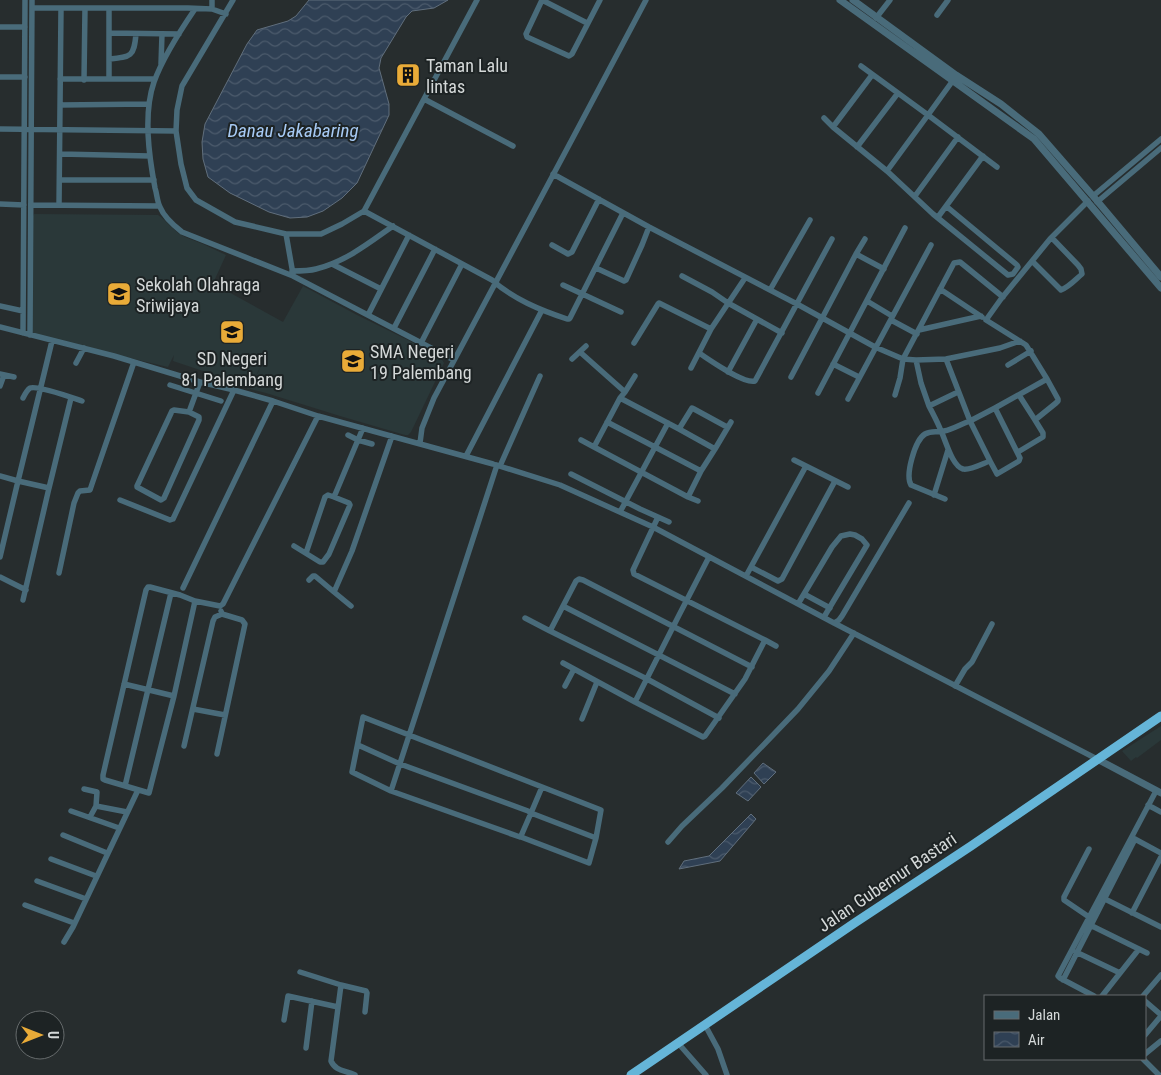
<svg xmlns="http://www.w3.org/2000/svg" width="1161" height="1075" font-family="'Roboto Condensed',sans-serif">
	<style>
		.built { fill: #2a3839 }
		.water { fill: url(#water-waves); stroke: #606e7c }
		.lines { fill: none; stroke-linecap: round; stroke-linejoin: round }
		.minor { stroke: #496b7a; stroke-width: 5.5 }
		.tertiary { stroke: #496b7a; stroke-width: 7 }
		.trunk { stroke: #65b5d8; stroke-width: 9 }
		.labels { text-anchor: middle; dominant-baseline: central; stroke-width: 4; stroke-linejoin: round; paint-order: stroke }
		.poi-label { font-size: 18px; fill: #d4d8d8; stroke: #1d2324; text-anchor: start }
		.street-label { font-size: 18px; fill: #d4d8d8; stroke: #1d2324 }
		.water-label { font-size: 19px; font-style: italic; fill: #a7caf4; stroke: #1d2324 }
	</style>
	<defs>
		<pattern id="water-waves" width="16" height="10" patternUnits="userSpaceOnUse" patternTransform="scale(1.25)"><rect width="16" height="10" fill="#2f4054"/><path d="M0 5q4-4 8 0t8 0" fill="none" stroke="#4c5b6c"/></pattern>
	</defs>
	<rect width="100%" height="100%" fill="#272d2e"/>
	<path class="built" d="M34 214 158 215 161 217 178 233 185 237 203 244 226 255 215 279 226 282 225 290 283 322 303 286 357 315 416 344 441 358 444 363 411 432 408 435H405L340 416 266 393 250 389 264 360 249 389 218 376 173 361 174 355 168 367 53 340 33 333 32 332 33 216Z
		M1161 726V740L1137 758 1136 757 1131 761 1122 751Z"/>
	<path class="water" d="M309 0H448L434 8 412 11 406 17 381 58 379 68 389 104V115L357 183 342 198 323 211 307 217 290 218 269 212 230 193 208 177 203 159 202 142 205 124 247 44 257 30 288 21 296 16Z
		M763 763 776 772 764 784 754 773Z
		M751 777 761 787 748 801 736 793Z
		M751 814 756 819 720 861 679 869 684 861 709 856Z"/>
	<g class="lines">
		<path class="minor" d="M233 0 182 86 177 110 176 131 181 164 187 188 196 200 235 222 286 234H321L342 224 364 211 477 0
			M542 0 526 34 527 37 569 56 572 54 600 0
			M542 0 587 23
			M32 8H188L212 9 226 14
			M109 8V79
			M195 9C180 31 163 57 154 82 143 114 149 156 155 188 157 194 157 201 160 207 164 217 173 225 182 232L293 276 454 360
			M212 9V0
			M937 15 948 0
			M876 18 890 0
			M0 27H25
			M109 33 179 34
			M109 59C131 57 134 57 136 34
			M161 64 162 34
			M861 66 928 115 887 171 933 214 1008 275 1013 274 1018 267 1017 265 946 206
			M872 75 833 127 887 171
			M0 77H25
			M60 79H155
			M954 79 928 115 997 167
			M84 80 85 8
			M424 99 513 146
			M60 105 149 104
			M824 118 833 127
			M0 129 176 131
			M857 147 898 93
			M60 154 150 156
			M553 174 649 227 797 304 875 347 903 359 916 360 946 359 1000 348 1020 341
			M60 180H154
			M915 196 958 137
			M1093 196 1161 139
			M1097 202 1161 148
			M0 204 24 205
			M31 205 159 206
			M59 205 61 9
			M364 211 492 280C513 299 540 310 567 319H569L570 318 623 213
			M938 217 983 156
			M286 234 293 274
			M552 245 568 254 572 252 599 199
			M856 254 884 269
			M1032 261 1061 290C1069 287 1075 280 1082 274L1081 269 1078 265 1052 238
			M332 264 381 289
			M596 268 624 281 626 280 642 245 649 227
			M292 271C300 271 309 271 316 269 345 262 369 243 393 226
			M682 276 712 292 728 303 782 333
			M563 285 621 312
			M940 289 982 317
			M770 290 810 220
			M867 301 892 316
			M0 306 23 311
			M368 315 409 235
			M891 320 917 334
			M0 327 114 356 200 382 234 390 273 401 318 416 493 464 560 485 653 527 834 623 1097 759
			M394 328 435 249
			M919 330 981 316
			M23 333 25 0
			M30 335 32 0
			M421 343 462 264
			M634 343 658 304 659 303 711 329
			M580 352 625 392 620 398
			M699 353C710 360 743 384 755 381L832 239
			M572 359 586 346
			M946 359 970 421 995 408 1020 458 1019 461 997 474 990 461
			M916 360 921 383 929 406 958 392
			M76 363 84 348
			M833 364 859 377
			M1008 365 1031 351
			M691 368 711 329 745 278
			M728 372 757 319
			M0 374 14 377
			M791 377 856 254 865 239
			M170 385 221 401
			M0 386 4 375
			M625 392 635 376
			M818 393 905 228
			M895 395 900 378 903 359 954 263 960 262 1003 297
			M1019 395 1035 420
			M23 398C25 394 27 390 30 388 38 385 73 398 82 401
			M848 399 931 245
			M929 406C933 414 938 423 941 431 946 441 952 466 963 469 969 471 984 463 990 461L970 421C961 424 953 429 944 431 937 433 932 430 925 434 915 440 905 475 911 485L945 499
			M995 408 1047 379
			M189 412 174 410 172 411 137 486V487L161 500 164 498 199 420V417L189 412 200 382
			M607 422 701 471 715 449
			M679 429 692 408 694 409 727 427
			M348 435 358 440 372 444
			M581 440 594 447
			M420 443 422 428 434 398C504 266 576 133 646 0
			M1018 452 1043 437V433L1035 420 1056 403 1058 401V399L1047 379 1026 345 986 320 1001 299 1050 239 1088 201
			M466 456 542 310
			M794 460 806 466
			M500 466 540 376
			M571 474 640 509 669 522
			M0 476 18 481 0 557
			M49 488 71 398
			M934 495 948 450
			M688 497 701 471
			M120 500 170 520 173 519 234 390
			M698 501 688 497 594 447 620 398 679 429 715 449 731 422
			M620 512 668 423
			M658 517 633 570 634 574 765 640 745 679 705 736 703 737 635 702C659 654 684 605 709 557
			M294 546 320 562H323L329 554 350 505 349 503 334 497 363 428
			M306 553 325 497 328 495 334 497
			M751 567 778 581 782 579 835 481
			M59 573 74 503 78 493 80 491 90 490 92 484 134 362
			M746 576 806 466 848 487
			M0 577 26 590
			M309 580 313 576H315L334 592 352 551 392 436
			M183 588 273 401
			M334 592 351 606
			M804 594 830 608
			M23 600 49 488 18 481 52 341
			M195 601 180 595 150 587H148L146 590 103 775V779L105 780 149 793 174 696 195 601 220 606 223 604 318 416
			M798 604 832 547 841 536 850 534 855 535 862 539 867 545 824 617
			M563 606 550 631 647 679 719 718
			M525 618 550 631
			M834 623 839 620 842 616 909 503
			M765 640 776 646
			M563 663 635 702
			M124 684 174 696
			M565 686 574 669
			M955 686 965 669 972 662 992 624
			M735 694 563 606 576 581 579 579 583 580 752 667
			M193 709 225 715
			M582 719 597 682
			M358 745 400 764 528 811 531 813 521 836 520 837 391 791 352 772 363 717 601 810 596 838 531 813 542 787
			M184 746 213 621 215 617 222 614 221 611
			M217 754 245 624 242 620 222 614
			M125 786 171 593
			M84 789 97 792 96 806 90 817
			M391 791 497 465
			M1148 805 1161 812
			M96 806 127 812
			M71 811 119 828
			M63 835 107 853
			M521 837 589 863 596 838
			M1133 838 1161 853
			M668 842 682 826 722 788 798 709 829 671 854 633
			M51 859 96 876
			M37 881 86 899
			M1101 897 1161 927
			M25 905 74 923
			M1132 913 1161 857
			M1089 917 1064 900V897L1089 849
			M1088 924 1147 953
			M64 942 73 927 138 790
			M1076 952 1120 973
			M300 972 341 985
			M1063 980 1135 839
			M1094 996 1060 978 1058 976 1156 791
			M1102 996 1139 949
			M1143 996 1161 975
			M1145 1001 1161 1015
			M284 1020 288 996 338 1007
			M705 1025 718 1049 727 1075
			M1145 1035 1161 1016
			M678 1043 706 1075
			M306 1048 312 1001
			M1145 1054 1161 1041
			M1143 1059 1159 1075
			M355 1075C346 1070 336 1072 331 1061L341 985 366 991 367 993 365 1012"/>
		<path class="tertiary" d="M840 0 1034 139 1161 288
			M853 0 956 75 1001 104 1039 134 1093 196 1161 277
			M1097 759 1161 793"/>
		<path class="trunk" d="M631 1075 856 922 971 846 1161 716"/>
	</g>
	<defs>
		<symbol id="building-square" viewBox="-11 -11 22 22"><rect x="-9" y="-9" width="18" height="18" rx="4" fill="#e9ab38" stroke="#1d2324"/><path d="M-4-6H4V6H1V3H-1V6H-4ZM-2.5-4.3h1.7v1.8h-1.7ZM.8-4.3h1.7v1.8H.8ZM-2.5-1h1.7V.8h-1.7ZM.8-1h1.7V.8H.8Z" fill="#111"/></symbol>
		<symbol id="school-square" viewBox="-11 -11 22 22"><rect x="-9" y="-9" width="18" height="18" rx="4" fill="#e9ab38" stroke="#1d2324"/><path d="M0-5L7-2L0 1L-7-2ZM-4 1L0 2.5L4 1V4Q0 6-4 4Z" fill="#111"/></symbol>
	</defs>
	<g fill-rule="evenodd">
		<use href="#building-square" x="394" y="61" width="28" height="28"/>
		<use href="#school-square" x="105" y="280" width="28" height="28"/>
		<use href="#school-square" x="218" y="318" width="28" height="28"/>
		<use href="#school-square" x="339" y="347" width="28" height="28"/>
	</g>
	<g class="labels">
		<g class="poi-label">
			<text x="426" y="65">Taman Lalu<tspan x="426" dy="21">lintas</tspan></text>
			<text x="136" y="284">Sekolah Olahraga<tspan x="136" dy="21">Sriwijaya</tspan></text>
			<text x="370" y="351">SMA Negeri<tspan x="370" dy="21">19 Palembang</tspan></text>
			<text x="232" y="358" text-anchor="middle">SD Negeri<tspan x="232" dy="21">81 Palembang</tspan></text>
		</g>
		<g class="street-label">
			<text transform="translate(887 882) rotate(-34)">Jalan Gubernur Bastari</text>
		</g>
		<g class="water-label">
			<text x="293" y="130">Danau Jakabaring</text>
		</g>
	</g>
	<rect x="984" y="995" width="162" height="65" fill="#1d2324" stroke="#666b6c"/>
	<rect x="994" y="1011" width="25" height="8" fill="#496b7a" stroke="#666b6c"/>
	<text x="1028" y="1020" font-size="15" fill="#d4d8d8">Jalan</text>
	<rect x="994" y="1032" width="25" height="15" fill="url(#water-waves)" stroke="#666b6c"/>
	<text x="1028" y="1045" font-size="15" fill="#d4d8d8">Air</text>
	<g transform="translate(40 1035) rotate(90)"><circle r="24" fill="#1d2324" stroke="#666b6c"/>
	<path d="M0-4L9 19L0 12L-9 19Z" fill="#e9ab38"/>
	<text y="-8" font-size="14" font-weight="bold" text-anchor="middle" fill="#d4d8d8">U</text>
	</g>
</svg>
